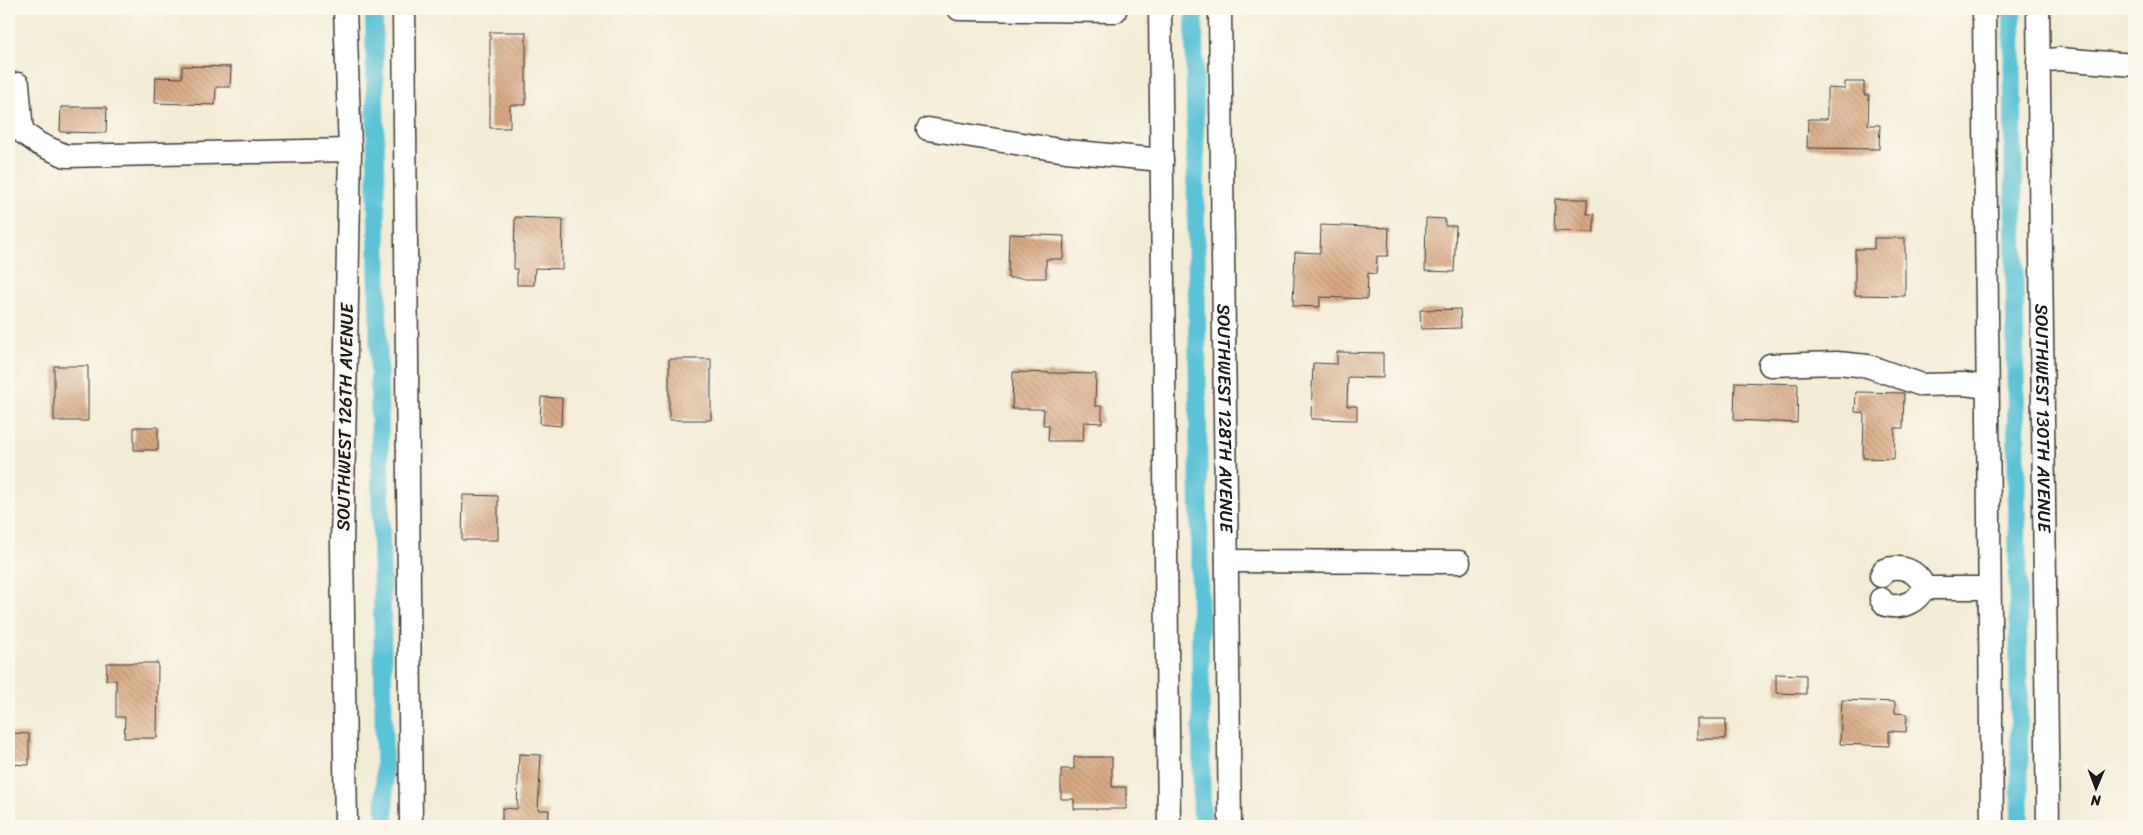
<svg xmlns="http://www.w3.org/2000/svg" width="2143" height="835" font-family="Sriracha,sans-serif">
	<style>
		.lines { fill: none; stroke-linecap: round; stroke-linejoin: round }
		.canal { stroke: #5ac3d6; stroke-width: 18 }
		.building { fill: url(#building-back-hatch) }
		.minor-casing { stroke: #3c3b38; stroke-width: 25 }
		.minor { stroke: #fff; stroke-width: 22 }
		.labels { text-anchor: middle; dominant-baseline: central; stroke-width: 4; stroke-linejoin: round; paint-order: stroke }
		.street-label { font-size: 18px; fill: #1c1c1c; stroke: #fbf7ec }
	</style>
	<defs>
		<pattern id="building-back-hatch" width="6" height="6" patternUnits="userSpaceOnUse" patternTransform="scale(1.25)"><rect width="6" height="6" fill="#d7a983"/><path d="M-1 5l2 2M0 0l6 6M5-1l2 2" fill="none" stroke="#b89171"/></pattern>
	</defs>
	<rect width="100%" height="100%" fill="#fbf7ec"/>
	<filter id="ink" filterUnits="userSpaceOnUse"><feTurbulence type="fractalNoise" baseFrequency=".02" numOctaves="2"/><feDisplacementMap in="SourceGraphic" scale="10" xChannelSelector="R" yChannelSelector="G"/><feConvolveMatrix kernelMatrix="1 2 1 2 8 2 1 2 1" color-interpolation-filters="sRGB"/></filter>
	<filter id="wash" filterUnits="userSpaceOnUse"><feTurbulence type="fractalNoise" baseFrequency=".0096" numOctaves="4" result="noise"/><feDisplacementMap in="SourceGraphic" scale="20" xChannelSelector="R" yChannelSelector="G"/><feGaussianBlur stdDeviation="1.12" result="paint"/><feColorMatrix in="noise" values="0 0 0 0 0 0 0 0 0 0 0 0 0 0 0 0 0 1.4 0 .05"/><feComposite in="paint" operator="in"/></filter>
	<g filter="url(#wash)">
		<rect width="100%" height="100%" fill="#f3ecd5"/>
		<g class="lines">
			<path class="canal" d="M374 9 385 826
				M1194 9 1202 826
				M2012 9 2020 826"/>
		</g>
		<g id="blocks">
			<path class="building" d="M490 32H526V105H510V128H490Z
				M182 66 231 67 230 87H216L215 105 155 103 156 77 182 78Z
				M1845 82H1864V95H1869L1868 125H1880L1879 149 1807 148 1808 119H1827V88L1845 89Z
				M61 107H107L106 133 60 132Z
				M1555 199H1587V214H1594V232L1554 231Z
				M515 217 563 219 562 269 535 268 534 285H517V269H514Z
				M1426 218 1445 219V226H1456L1454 272 1425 271Z
				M1321 225 1389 228 1388 256H1377L1376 274 1368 273 1367 299 1320 297V307L1293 306 1295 252 1320 253Z
				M1009 234 1064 236 1063 259H1046V278H1008Z
				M1874 238H1905V296L1855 295V249H1874Z
				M1460 309 1461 328 1421 329 1420 310Z
				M1337 352 1383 353V378L1348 377 1347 406H1357V420L1311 419 1313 363 1337 364Z
				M669 359H711V420H669Z
				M54 366H88V421H54Z
				M1013 372 1096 374 1095 406H1102V423L1084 422 1083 441H1048L1049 425H1043L1044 409H1012Z
				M1735 382 1798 384 1797 423 1734 420Z
				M1856 392 1904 393 1903 428H1895L1894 459 1863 458 1864 413 1855 412Z
				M541 397 562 398 561 426 540 424Z
				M134 427H158V450H134Z
				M463 495 498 496V540H462Z
				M107 663H158L157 738H124L125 717H116V680H106Z
				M1776 674 1806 675V694L1776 693Z
				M1842 700 1895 702V713L1907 714 1906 732 1889 731V746L1840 744Z
				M1697 719H1726L1725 739H1697Z
				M9 733 29 734V765L9 764Z
				M519 754 541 755 538 810H549L548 826H507V823H502V808L517 809Z
				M1074 757H1112V787H1126V809H1074V799H1061V769H1074Z"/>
		</g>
	</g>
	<g filter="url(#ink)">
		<use href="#blocks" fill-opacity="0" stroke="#3c3b38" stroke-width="1"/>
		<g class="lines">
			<defs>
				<g id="minor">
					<path d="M345 9 350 150 342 545 346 826"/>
					<path d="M404 9 411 826"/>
					<path d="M959 9 1115 11"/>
					<path d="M1160 9 1169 826"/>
					<path id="s1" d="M1220 9 1230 826"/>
					<path d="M1984 9 1992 826"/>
					<path id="s2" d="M2038 9 2048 826"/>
					<path d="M2038 61 2059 59 2134 65"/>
					<path d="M18 84 22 132 39 144 66 156 350 150"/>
					<path d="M928 129 1066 151 1162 160"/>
					<path d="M1770 365 1837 363 1868 366 1922 385 1964 384 1987 387"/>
					<path d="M1227 561 1459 562"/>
					<path d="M1881 576 1884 570C1900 564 1918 570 1924 588"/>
					<path d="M1881 599 1886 605C1902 609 1917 602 1924 588H1989"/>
				</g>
			</defs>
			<use href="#minor" class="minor-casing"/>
			<use href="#minor" class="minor"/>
		</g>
	</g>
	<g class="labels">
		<g class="street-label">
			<text transform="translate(345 417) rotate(-89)">SOUTHWEST 126TH AVENUE</text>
			<text stroke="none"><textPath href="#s1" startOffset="409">SOUTHWEST 128TH AVENUE</textPath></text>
			<text stroke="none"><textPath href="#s2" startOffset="409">SOUTHWEST 130TH AVENUE</textPath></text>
		</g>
	</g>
	<rect width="2143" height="835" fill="none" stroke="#fbf7ec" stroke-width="30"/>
	<g transform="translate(2096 788) rotate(181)" stroke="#fbf7ec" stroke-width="4" paint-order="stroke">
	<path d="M0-4L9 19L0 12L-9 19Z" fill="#1c1c1c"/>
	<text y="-8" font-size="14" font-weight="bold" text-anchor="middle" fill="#1c1c1c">N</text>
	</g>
</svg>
